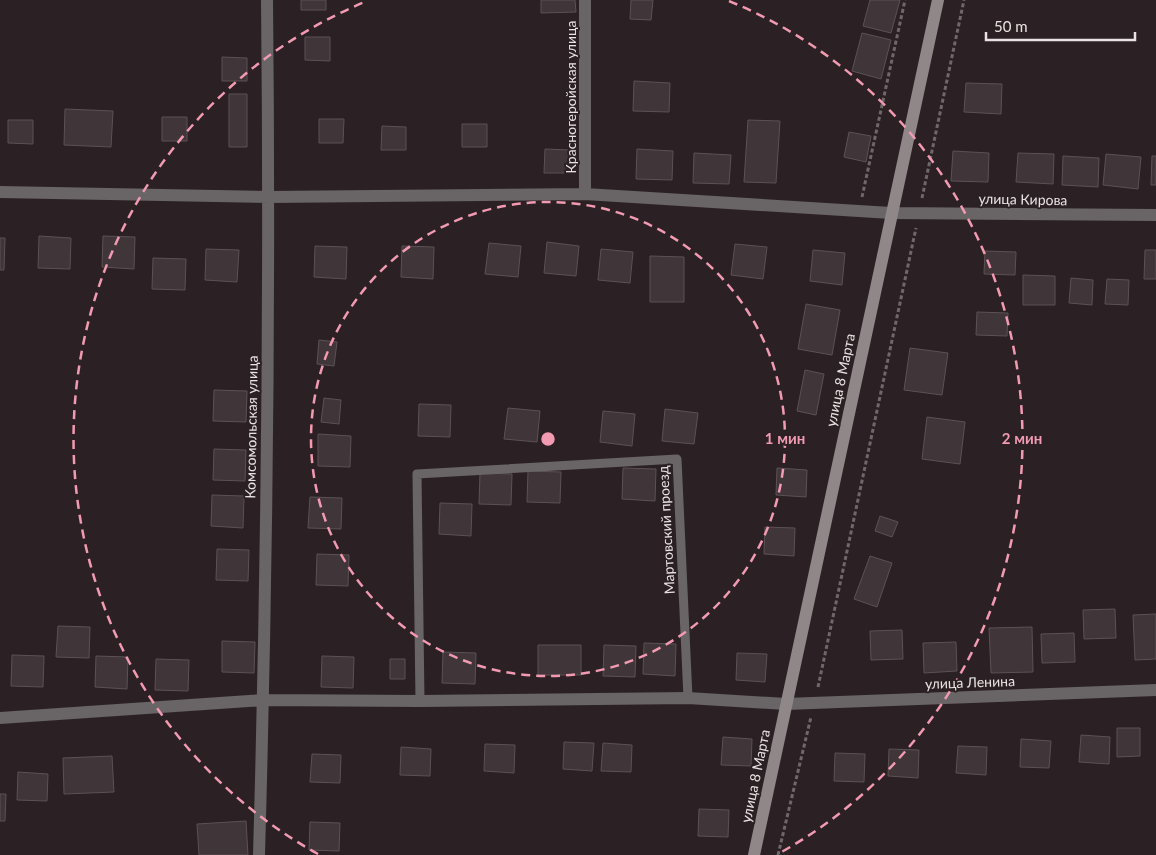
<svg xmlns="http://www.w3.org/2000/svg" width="1156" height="855" font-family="Lato,sans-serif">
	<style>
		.building { fill: #403538; stroke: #5c5154 }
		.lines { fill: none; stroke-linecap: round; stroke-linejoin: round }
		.path { stroke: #706769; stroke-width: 3; stroke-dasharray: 4 2.5; stroke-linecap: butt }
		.lane { stroke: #696465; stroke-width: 9 }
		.street { stroke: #696465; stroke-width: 12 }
		.secondary { stroke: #908789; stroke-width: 12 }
		.ring { fill: none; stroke: #f19ab2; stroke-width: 2.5; stroke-dasharray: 9 6 }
		.labels { text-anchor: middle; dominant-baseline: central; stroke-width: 4; stroke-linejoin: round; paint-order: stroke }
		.street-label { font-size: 14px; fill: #e9e2e3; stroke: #2b2124 }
		.centre { fill: #f19ab2; stroke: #2b2124; stroke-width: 2.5 }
		.ring-label { font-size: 15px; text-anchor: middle; font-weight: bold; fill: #f19ab2; stroke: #2b2124; stroke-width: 4; stroke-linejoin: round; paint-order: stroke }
	</style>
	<rect width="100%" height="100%" fill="#2b2124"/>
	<path class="building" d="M301 0H326V10H301Z
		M541 0H575L576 12 541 13Z
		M631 0H653L651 20 630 19Z
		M870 0H900L891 33 863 26Z
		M862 33 891 40 881 79 852 71Z
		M305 37H330V61L305 60Z
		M222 57 247 58V81H222Z
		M634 81 670 83 669 112 633 111Z
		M966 83 1002 84 1001 114 964 112Z
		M229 94H247V147H229Z
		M65 109 113 111 111 147 64 145Z
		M162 117H187V141H162Z
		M319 119H344L343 143H319Z
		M8 120H33V144L8 143Z
		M748 120 780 121 776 183 744 182Z
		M462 124H487V147H462Z
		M382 126 406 127V150H381Z
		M849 132 871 136 866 162 844 157Z
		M545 149 570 150 569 173H544Z
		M637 149 673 151 672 180 636 179Z
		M953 151 989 153 988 182 951 181Z
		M694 153 731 155 729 184 693 183Z
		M1018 153 1054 154 1053 184 1016 182Z
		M1106 154 1141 157 1138 189 1103 185Z
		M1063 156 1099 158 1098 187 1062 185Z
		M1152 156H1156V185H1151Z
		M39 236 71 238 70 269 38 268Z
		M103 236 135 237 134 269 102 267Z
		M0 238H5L4 270H0Z
		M547 242 579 246 576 276 544 273Z
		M489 243 521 246 518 277 485 274Z
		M735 244 767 247 763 279 731 275Z
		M315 246 347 247 346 279 314 277Z
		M402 246 434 247 433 279 401 277Z
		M206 249 239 250 237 282 205 280Z
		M601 249 633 252 630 283 598 280Z
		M813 250 845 253 842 285 810 281Z
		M1145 250H1156V279H1144Z
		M985 251 1016 252 1015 275 984 274Z
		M650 256 684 257V302H650Z
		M153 258 186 259 185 290 152 289Z
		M1023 275 1055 276V305H1023Z
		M1071 278 1093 280 1092 305 1069 303Z
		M1107 279 1129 280 1128 305 1105 304Z
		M806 304 840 310 832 355 798 349Z
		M977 312 1008 313 1007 336 976 335Z
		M319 340 337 342 334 366 317 364Z
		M910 348 948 353 942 395 904 390Z
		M805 370 824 374 816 415 797 411Z
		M214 390 247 391 246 422 213 421Z
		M324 398 341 400 339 424 321 422Z
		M419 404 451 405 450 437 418 436Z
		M508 408 540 411 537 442 504 439Z
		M665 409 698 413 694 444 662 441Z
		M603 411 635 414 632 446 600 442Z
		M927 417 965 422 960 464 922 459Z
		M318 434 351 436 350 467 318 466Z
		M214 449 246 450 245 481 213 480Z
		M623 468 656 469 655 501 622 499Z
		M777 468 807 470 806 497 776 495Z
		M528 471 561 472 560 503 527 502Z
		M480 473 512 474 511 505 479 504Z
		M212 495 244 496 243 528 211 526Z
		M310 497 342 498 341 529 308 528Z
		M440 503 472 504 471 536 439 534Z
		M880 516 898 522 892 537 875 531Z
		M765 527 795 528 794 556 764 554Z
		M217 549 249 550 248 581 216 580Z
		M317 554 349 555 348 586 316 585Z
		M870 556 892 563 877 607 854 599Z
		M1115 609 1116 638 1084 639 1083 610Z
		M1156 614V659L1135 660 1133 615Z
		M58 626 90 627 89 658 56 657Z
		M1032 627 1033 672 991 673 989 628Z
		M902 630 903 659 871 660 870 631Z
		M1074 633 1075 662 1042 663 1041 634Z
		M222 641 255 642 254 673 222 672Z
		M956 642 957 671 924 673 923 643Z
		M644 643 676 644 675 676 643 674Z
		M538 645H581V675H538Z
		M604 645 636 646 635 677 603 676Z
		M443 652 476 653 475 684 442 683Z
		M737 653 767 654 765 682 736 680Z
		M12 655 44 656 43 687 11 686Z
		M96 656 128 657 127 689 95 687Z
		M322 656 354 657 353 688 321 687Z
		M156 659 189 660 188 691 155 690Z
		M390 659H405V679H390Z
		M1117 728H1140V756L1117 757Z
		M1081 735 1110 737 1109 764 1079 762Z
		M723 737 752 739 751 766 721 765Z
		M1021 739 1051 741 1049 768 1020 767Z
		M564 742 594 743 592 771 563 769Z
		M603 743 632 745 631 772 601 771Z
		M485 744 515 745 514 773 484 771Z
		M958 746 987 747 986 775 956 773Z
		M401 747 431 749 430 776 400 775Z
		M889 749 919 750 918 778 888 776Z
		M835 753 865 754 864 782 834 781Z
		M312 754 341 755 340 783 310 782Z
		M112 756 114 792 64 794 63 758Z
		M18 772 48 774 47 801 17 800Z
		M0 794H6L5 821H0Z
		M699 809 729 810 728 837 698 836Z
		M246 821 248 855H199L197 824Z
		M310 822 340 823 339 851 309 850Z"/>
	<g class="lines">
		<path class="path" d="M862 197 905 0
			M922 198 964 0
			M818 687 916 228
			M778 855 811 717"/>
		<path class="lane" d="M420 701 417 474 677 459 688 698"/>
		<path class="street" d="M0 192 269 197 585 194 891 213 1156 215
			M585 194V0
			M0 718 263 700 420 701 688 698 786 704 1156 690
			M259 855C267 570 270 285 267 0"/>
		<path class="secondary" d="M754 855 938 0"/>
	</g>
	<g class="ring">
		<circle cx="548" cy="439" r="237"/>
		<path d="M318 854A474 474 0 0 1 367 1M729 1A474 474 0 0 1 778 854"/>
	</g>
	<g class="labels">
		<g class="street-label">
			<text transform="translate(570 97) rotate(-90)">Красногеройская улица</text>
			<text transform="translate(1023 199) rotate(1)">улица Кирова</text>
			<text transform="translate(840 380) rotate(-78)">улица 8 Марта</text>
			<text transform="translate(251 427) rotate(-89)">Комсомольская улица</text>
			<text transform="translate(666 530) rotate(-93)">Мартовский проезд</text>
			<text transform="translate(970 682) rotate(-2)">улица Ленина</text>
			<text transform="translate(755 776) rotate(-78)">улица 8 Марта</text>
		</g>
	</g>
	<circle cx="548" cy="439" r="8" class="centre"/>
	<g class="ring-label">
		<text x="785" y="444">1 мин</text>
		<text x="1022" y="444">2 мин</text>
	</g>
	<path d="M986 32v8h149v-8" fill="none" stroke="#e9e2e3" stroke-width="2.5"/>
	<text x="994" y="32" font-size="15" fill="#e9e2e3" stroke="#2b2124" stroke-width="4" paint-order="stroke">50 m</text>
</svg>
